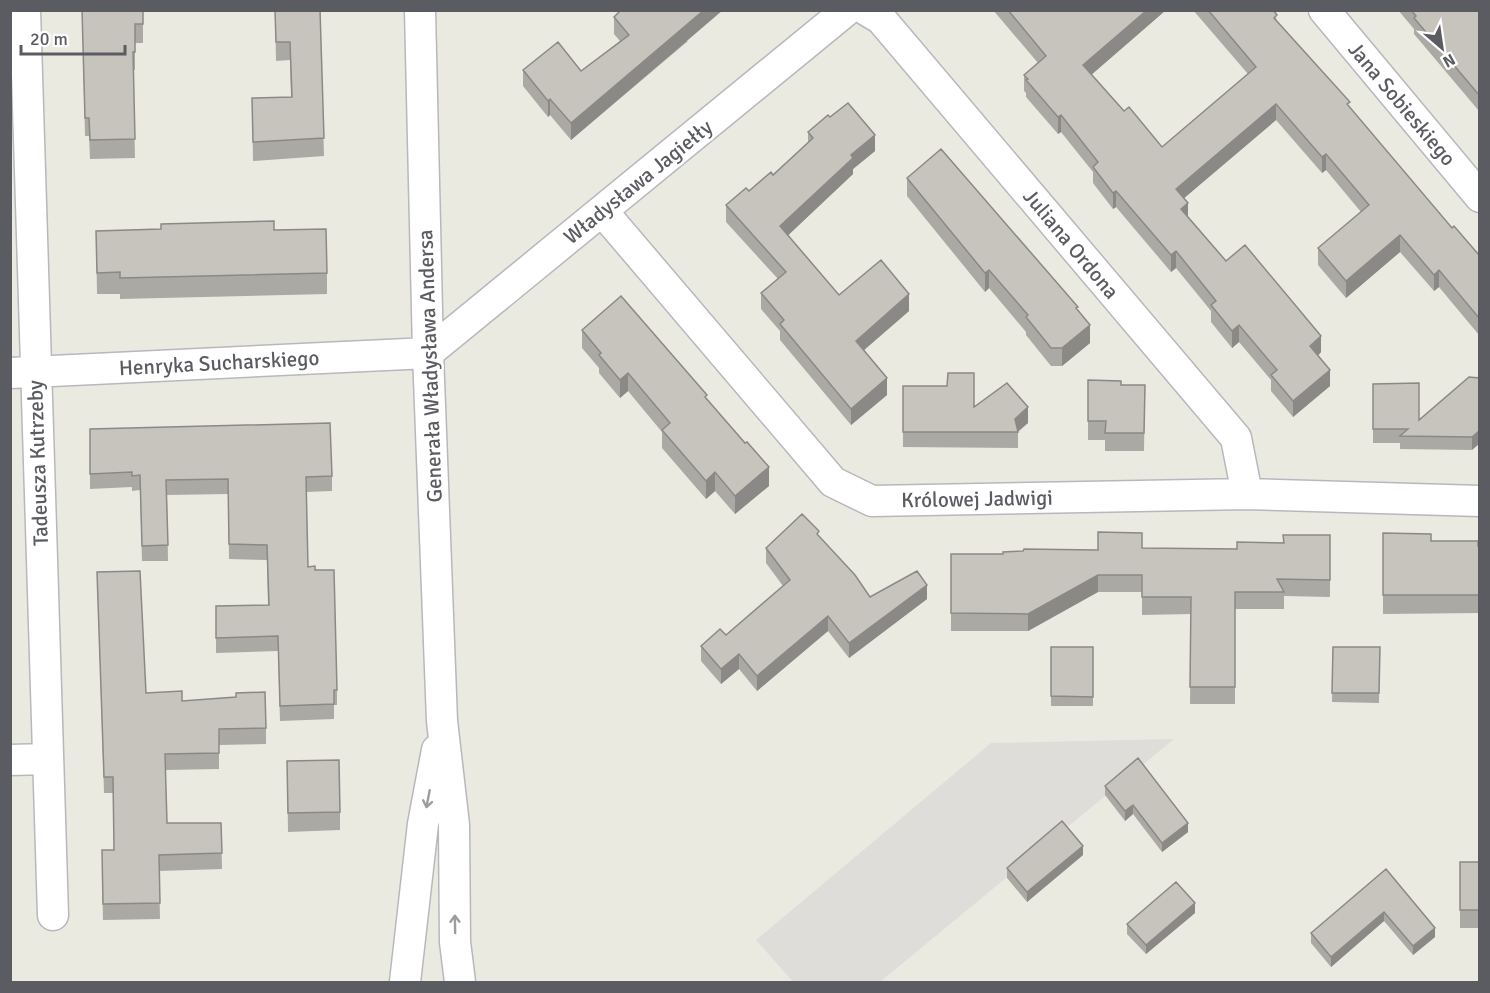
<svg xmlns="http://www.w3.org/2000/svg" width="1490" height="993" font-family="Signika,sans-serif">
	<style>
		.industrial { fill: #dfddd9 }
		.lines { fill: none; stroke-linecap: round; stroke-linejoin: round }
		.minor-casing { stroke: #b7b8bd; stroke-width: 33 }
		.minor { stroke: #fff; stroke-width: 30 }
		.wall { fill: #aba9a3 }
		.shaded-wall { fill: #8b8985 }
		.building { fill: #c7c4be; stroke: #8b8985; stroke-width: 1.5 }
		.oneway { stroke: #9c9da0 }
		.labels { text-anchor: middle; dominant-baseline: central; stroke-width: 5; stroke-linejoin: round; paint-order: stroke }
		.street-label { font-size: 21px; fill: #5a5c61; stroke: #fff }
	</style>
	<rect width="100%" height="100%" fill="#ebeae1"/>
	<path class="industrial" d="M1174 739 880 982H793L756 940 991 743Z"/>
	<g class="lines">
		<defs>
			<path id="minor" d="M25 10 53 915
				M420 10 428 353 442 721 454 825 455 942 460 982
				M866 10 881 19 1236 438 1247 494
				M1324 10 1480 197
				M603 212 833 482 872 501 1247 494 1480 501
				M428 353 847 10
				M10 373 428 353
				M10 760 48 759
				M405 982 423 824 437 750"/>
		</defs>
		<use href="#minor" class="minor-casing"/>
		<use href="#minor" class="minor"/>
	</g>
	<path class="wall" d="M82 10H143V43H135V70H133L135 158 90 159 89 136H85Z
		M275 10H320L324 156 253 161 252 98 291 97 290 60 276 61Z
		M993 10H1166L1091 75 1124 111 1162 147 1248 74 1193 10H1273L1277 21 1452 228 1479 255V335L1439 287 1434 291 1400 252 1346 298 1318 265V248L1361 212 1326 170 1322 173 1276 120 1184 198 1188 217 1226 261 1321 352 1318 356 1330 386 1293 417 1271 391V380L1239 342 1232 348 1211 322V311L1176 268 1171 272 1116 207 1113 209 1093 183V172L1061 132 1058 134 1026 97V93L1024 91V75L1038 63Z
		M1398 10H1479V111L1414 34V29Z
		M614 17 688 41 571 140 550 115 548 117 523 86V70L581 71 620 41 614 34Z
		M808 132 875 151 853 169V174L788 235 839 295 909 311 864 350 887 395 851 425 780 340V331L761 309V293L778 279 726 222V205L773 175 808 143Z
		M907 178 1078 310 1090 343 1062 366H1051L1026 335V332L989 288 985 292 907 196Z
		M274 230 327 273V294L120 299V294H97L96 231Z
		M582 330 707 399 769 486 735 514 715 491 706 499 662 448V432L628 391 620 398 599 373V368L582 348Z
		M1479 378 1472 450 1400 449V443H1373V384L1419 420Z
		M1088 380 1121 385H1145L1144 451H1105V440H1088Z
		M903 386 1028 423 1018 432V448L903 447Z
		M90 429 332 476V491L306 492 308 567 337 690V705H334V719L280 721 278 651 216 653V606L268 605 267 560 229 559 228 494 167 495 168 561H142L140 490 132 491V487L90 489Z
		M1383 533 1431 541 1479 546V613L1383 614Z
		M1330 535V597L1284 596V609H1235V704H1190L1191 614 1142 615V592H1098L1028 631H951V554H1003L1142 548 1237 549Z
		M819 536 870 597 927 599 849 658 828 631 757 691 739 669 721 684 701 661V646L726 635 783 586 766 563V548Z
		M97 572 146 693 182 701 266 728V744L219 745V769L165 770 167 823H221L222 869 159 871 160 919 103 920 102 866 114 850 113 793H104Z
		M1051 647H1093V706H1051Z
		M1333 647H1380L1379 703 1332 702Z
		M287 761 340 812V830L288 832Z
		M1105 786 1188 832 1162 852 1133 814 1125 821 1105 795Z
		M1083 855 1027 902 1007 878V868Z
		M1460 862H1479V928H1460Z
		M1386 869 1435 937 1413 955 1384 921 1331 967 1311 943V933Z
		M1195 913 1146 954 1127 934V924Z"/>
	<path class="shaded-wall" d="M704 10H723L571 140V123Z
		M1147 10H1166L1083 82V65Z
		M550 99V115L548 117V101Z
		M1276 104V120L1176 205V189Z
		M1061 115V132L1058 134V117Z
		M875 135V151L853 169V174L780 243V226L851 155Z
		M1326 154V170L1322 173V157Z
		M1116 191V207L1113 209V193Z
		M1188 203V219L1181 209Z
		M1400 235V252L1346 298V281Z
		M1176 251V268L1171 272V255Z
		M989 270V288L985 292V273Z
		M1439 270V287L1434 291V275Z
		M909 294V311L856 357V341Z
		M1090 325V343L1062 366V348Z
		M1239 325V342L1232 348V331Z
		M1321 336V352L1310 363V346Z
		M1330 370V386L1293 417V401Z
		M628 373V391L620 398V380Z
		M887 378V395L851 425V409Z
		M1028 407V423L1017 432 1015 419Z
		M1479 431V444L1472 450V437Z
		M769 467V486L735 514V496Z
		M715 472V491L706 499V481Z
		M1098 575V592L1028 631V614Z
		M927 585V599L849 658V643Z
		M828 616V631L757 691V676Z
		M739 654V669L721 684V669Z
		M1133 805V814L1125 821V811Z
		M1188 823V832L1162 852V843Z
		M1083 846V855L1027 902V892Z
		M1195 903V913L1146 954V945Z
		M1384 912V921L1331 967V957Z
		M1435 928V937L1413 955V946Z"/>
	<path class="building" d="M82 10H143V24H135V52H133L135 139 90 140 89 118H85Z
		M275 10H320L324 138 253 142 252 98 292 97 290 42H276Z
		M621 10H704L571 123 550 99 548 101 523 70 558 42 581 71 629 35 614 17Z
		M1008 10H1147L1083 65 1124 111 1129 107 1162 147 1256 67 1208 10H1273L1277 15 1274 18 1350 102 1347 104 1452 228 1454 226 1479 255V318L1439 270 1434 275 1400 235 1346 281 1318 248 1369 205 1326 154 1322 157 1276 104 1176 189 1188 203 1181 209 1226 261 1245 245 1321 336 1310 346 1330 370 1293 401 1271 375 1277 370 1239 325 1232 331 1211 305 1216 301 1176 251 1171 255 1116 191 1113 193 1093 167 1098 162 1061 115 1058 117 1026 80 1028 79 1024 75 1046 56Z
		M1411 10H1479V95L1414 18 1416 16Z
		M848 103 875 135 851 155 853 158 780 226 839 295 881 260 909 294 856 341 887 378 851 409 780 324 784 320 761 293 786 272 726 205 746 188 749 191 771 172 773 175 813 138 808 132 828 115 830 117Z
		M941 149 1078 307 1076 308 1090 325 1062 348H1051L1026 317 1028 315 989 270 985 273 907 178Z
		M274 221V230L326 229 327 273 120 278V272L97 273 96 231 161 229V224Z
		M621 296 707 395 705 397 745 443 747 442 769 467 735 496 715 472 706 481 662 430 670 423 628 373 620 380 599 355 601 353 582 330Z
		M948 373H974V407L1007 383 1028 407 1015 419 1018 432H903V386H947Z
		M1469 377 1479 378V431L1472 437 1400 436 1408 429H1373V384L1419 383V420Z
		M1088 380 1121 381V385H1145L1144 433H1105L1106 421H1088Z
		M330 423 332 476 306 477 308 567 315 566V570H334L337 690H334V704L280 706 278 636 216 638V606L269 605 267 545 229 544 228 479 166 480 168 545 142 546 140 475 132 476V472L90 474V429Z
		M802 514 819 531 817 534 855 575 870 597 917 571 927 585 849 643 828 616 757 676 739 654 721 669 701 646 720 629 726 635 790 580 766 548Z
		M1098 532 1142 533V548L1237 549V542L1284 543 1283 535H1330V580L1277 579 1284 592H1235V687H1190L1191 597H1142V575H1098L1028 614 951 613V554H1003V552L1023 551 1024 549 1098 550Z
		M1383 533 1431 534V541H1478V546H1479V595H1383Z
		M140 571 146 693 182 691V701L236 697V693L265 692 266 728 219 729V753L165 754 167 823H221L222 853 159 855 160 903 103 904 102 850H114L113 777H104L97 572Z
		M1051 647H1093V697L1051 696Z
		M1333 647H1380L1379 693H1332Z
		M1138 758 1188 823 1162 843 1133 805 1125 811 1105 786Z
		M339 760 340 812 288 813 287 761Z
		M1062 821 1083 846 1027 892 1007 868Z
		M1460 862H1479V910H1460Z
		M1386 869 1435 928 1413 946 1384 912 1331 957 1311 933Z
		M1176 882 1195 903 1146 945 1127 924Z"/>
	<defs><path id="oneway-shaft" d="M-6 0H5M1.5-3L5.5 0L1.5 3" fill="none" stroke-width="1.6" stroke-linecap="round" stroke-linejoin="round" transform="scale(1.5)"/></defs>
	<g class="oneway">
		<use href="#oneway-shaft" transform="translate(428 799) rotate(101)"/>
		<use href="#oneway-shaft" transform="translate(455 924) rotate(-91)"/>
	</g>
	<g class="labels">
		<g class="street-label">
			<text transform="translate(1402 104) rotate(50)">Jana Sobieskiego</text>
			<text transform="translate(638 182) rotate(-39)">Władysława Jagiełły</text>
			<text transform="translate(1071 244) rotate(50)">Juliana Ordona</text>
			<text transform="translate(219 363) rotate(-3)">Henryka Sucharskiego</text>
			<text transform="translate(430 366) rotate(-92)">Generała Władysława Andersa</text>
			<text transform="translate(38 463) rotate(-92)">Tadeusza Kutrzeby</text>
			<text transform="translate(977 499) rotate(-1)">Królowej Jadwigi</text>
		</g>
	</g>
	<rect width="1490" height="993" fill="none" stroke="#5a5c61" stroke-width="24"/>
	<g transform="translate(1442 48) rotate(151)" stroke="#ffffff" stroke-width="4.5" paint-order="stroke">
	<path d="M0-4.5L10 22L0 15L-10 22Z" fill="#5a5c61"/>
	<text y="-9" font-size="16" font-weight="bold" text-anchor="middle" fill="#5a5c61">N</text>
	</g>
	<path d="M21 45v9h104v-9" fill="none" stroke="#5a5c61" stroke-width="3"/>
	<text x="30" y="45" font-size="18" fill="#5a5c61" stroke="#ffffff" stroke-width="4.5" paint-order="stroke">20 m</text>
</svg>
